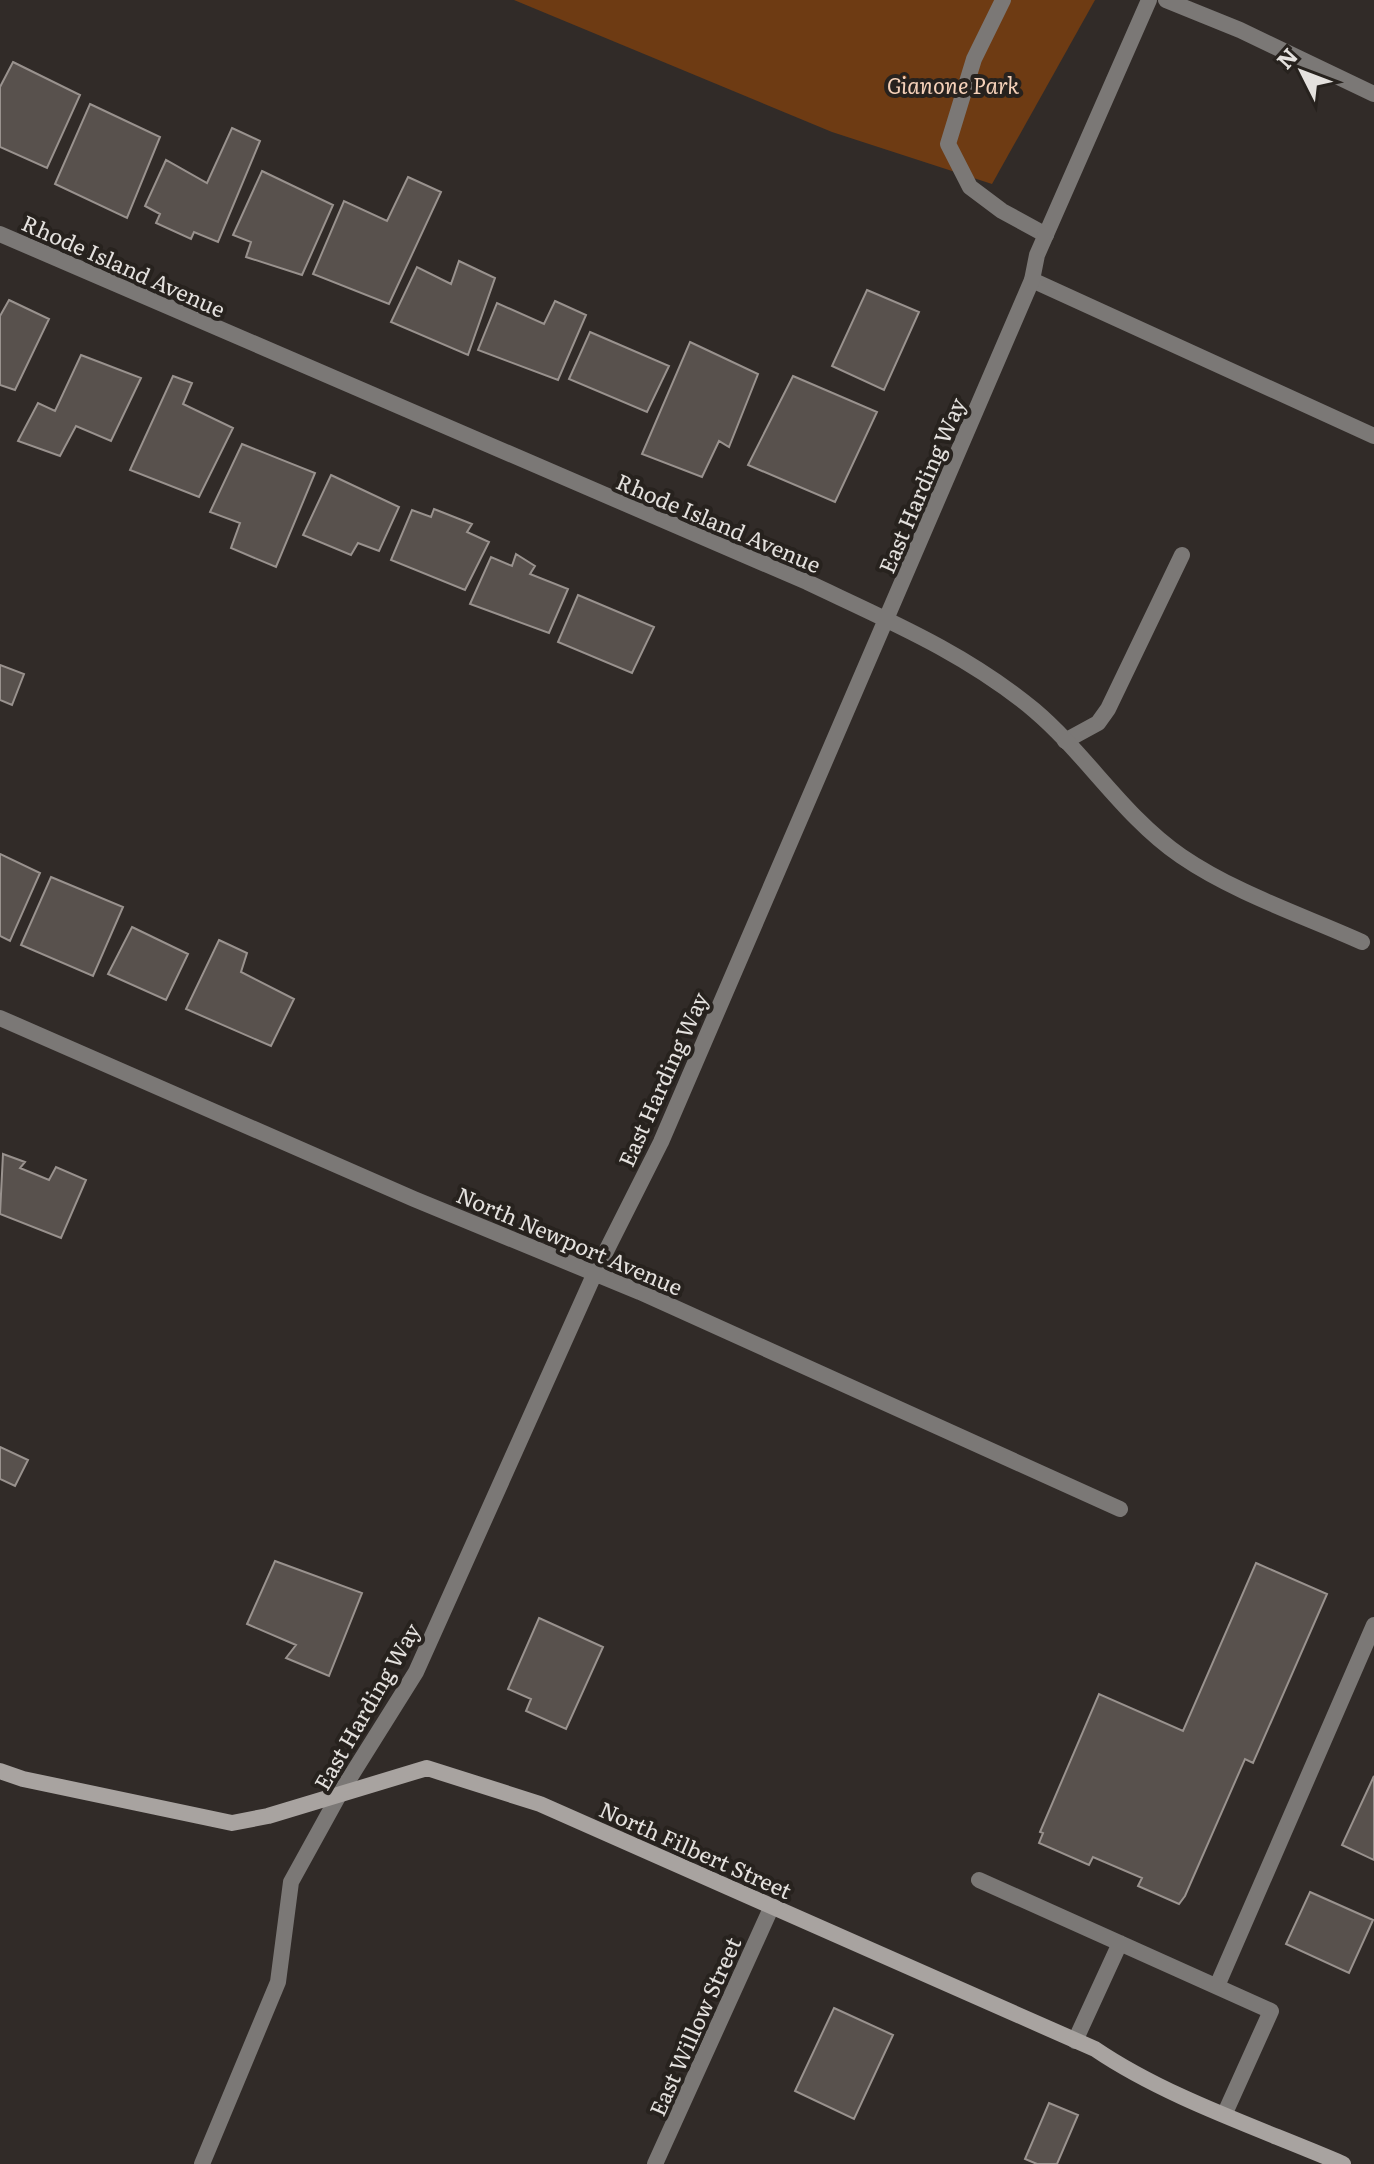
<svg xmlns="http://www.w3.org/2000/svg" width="1374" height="2164" font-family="Literata,serif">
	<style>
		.green { fill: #6e3b13 }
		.building { fill: #58514d; stroke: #99928e; stroke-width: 2 }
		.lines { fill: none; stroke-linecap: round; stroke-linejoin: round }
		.lane { stroke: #7b7876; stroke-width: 16 }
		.street { stroke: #7b7876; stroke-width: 16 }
		.secondary { stroke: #a8a3a0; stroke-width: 16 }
		.labels { text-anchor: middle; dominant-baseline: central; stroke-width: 8; stroke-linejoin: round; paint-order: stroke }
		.park-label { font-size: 22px; font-style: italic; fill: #f5d1b9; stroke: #27221e }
		.street-label { font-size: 22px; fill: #e4e1de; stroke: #27221e }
	</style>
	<rect width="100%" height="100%" fill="#312b28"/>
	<path class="green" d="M514 0H1095L992 184 832 132Z"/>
	<path class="building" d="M13 62 80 95 47 168 0 147V87Z
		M90 104 160 137 127 218 55 184Z
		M232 128 260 141 218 242 194 232 191 239 156 223 160 214 145 206 166 160 207 183Z
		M262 171 333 205 302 275 246 257 251 242 233 235Z
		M408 177 441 192 389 304 313 274 344 201 387 221Z
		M459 261 495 278 468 355 391 322 417 267 451 284Z
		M867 290 919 312 884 390 832 366Z
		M9 300 49 319 15 390 0 385V316Z
		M555 301 586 315 558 380 478 350 497 303 544 324Z
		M590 332 669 366 647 412 569 379Z
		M690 342 758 374 729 447 719 441 702 477 642 454Z
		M81 355 141 378 111 441 76 426 60 456 18 441 38 403 55 411Z
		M173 376 192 383 183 404 233 428 199 497 130 470Z
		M793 376 877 412 835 502 748 465Z
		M242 444 315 473 276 567 231 548 240 523 210 512Z
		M331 475 399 507 379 551 358 543 351 555 303 535Z
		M434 509 472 524 467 532 489 542 465 590 391 560 412 510 431 517Z
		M516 554 535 566 530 574 568 589 549 633 470 604 491 557 512 566Z
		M578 595 654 627 632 673 558 642Z
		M0 665 24 674 12 705 0 700Z
		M0 854 40 873 10 941 0 936Z
		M51 877 123 907 93 976 21 945Z
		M132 927 188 954 166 1000 108 974Z
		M219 940 247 953 241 972 294 999 271 1046 186 1009Z
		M3 1154 25 1162 20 1168 49 1180 56 1167 86 1180 61 1238 0 1214Z
		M0 1447 28 1460 15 1486 0 1479Z
		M275 1561 362 1593 329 1676 286 1658 296 1645 247 1624Z
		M1256 1563 1327 1594 1253 1763 1245 1759 1185 1896 1179 1904 1138 1886 1142 1878 1093 1857 1089 1865 1039 1843 1043 1833 1040 1832 1099 1694 1183 1731Z
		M539 1618 603 1647 566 1729 526 1711 531 1699 508 1689Z
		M1374 1776V1860L1342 1845Z
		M1310 1892 1373 1920 1349 1973 1286 1944Z
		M834 2008 893 2035 854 2119 795 2091Z
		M1049 2103 1078 2115 1057 2164H1037L1025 2159Z"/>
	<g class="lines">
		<path class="lane" d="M1003 0 974 59 948 144 970 187 1002 211 1046 235
			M1166 0 1240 30 1374 94
			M1032 280 1374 436
			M1065 741 1098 723 1108 709 1182 555
			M979 1880 1271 2011 1225 2113
			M1217 1986 1374 1625
			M1075 2041 1120 1943"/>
		<path class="street" d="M0 234 807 582C887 620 966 653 1034 710 1087 755 1123 816 1181 856 1235 893 1302 915 1362 942
			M0 1018 414 1199 640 1292 1120 1509
			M202 2164 278 1982 291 1882 339 1795 416 1672 594 1275 661 1142 1032 280 1037 255 1149 0
			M655 2164 772 1906"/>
		<path class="secondary" d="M0 1771 23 1779 232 1823 268 1816 427 1768 540 1804 1095 2049C1167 2098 1262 2129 1343 2164"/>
	</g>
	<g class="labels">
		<g class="park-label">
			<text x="953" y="84">Gianone Park</text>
		</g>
		<g class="street-label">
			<text transform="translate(124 265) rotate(24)">Rhode Island Avenue</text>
			<text transform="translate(921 485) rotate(-67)">East Harding Way</text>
			<text transform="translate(719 522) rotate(23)">Rhode Island Avenue</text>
			<text transform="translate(662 1079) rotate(-66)">East Harding Way</text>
			<text transform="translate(570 1240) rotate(23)">North Newport Avenue</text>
			<text transform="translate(366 1706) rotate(-60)">East Harding Way</text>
			<text transform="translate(696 1849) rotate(24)">North Filbert Street</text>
			<text transform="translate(694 2026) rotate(-66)">East Willow Street</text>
		</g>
	</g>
	<g transform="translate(1302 72) rotate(312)" stroke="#27221e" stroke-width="6" paint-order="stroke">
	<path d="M0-6L14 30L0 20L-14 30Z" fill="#e4e1de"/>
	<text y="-12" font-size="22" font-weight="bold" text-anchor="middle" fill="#e4e1de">N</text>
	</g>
</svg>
